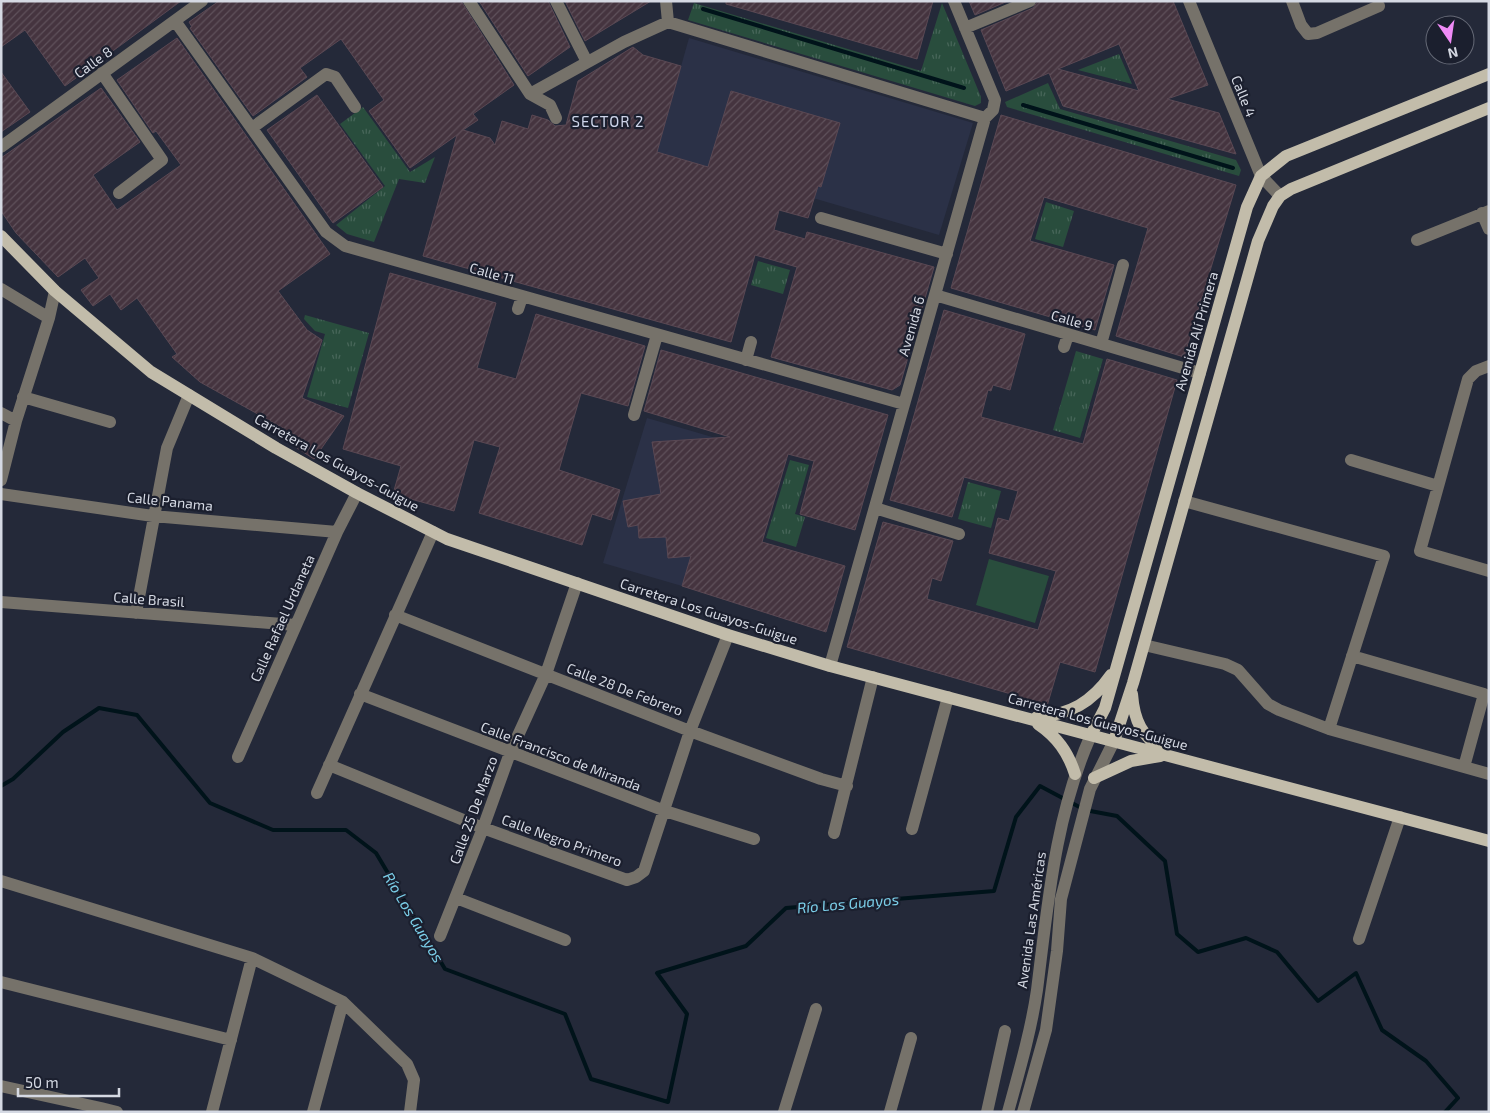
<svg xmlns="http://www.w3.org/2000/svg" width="1490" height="1113" font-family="'Exo 2',sans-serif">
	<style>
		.built { fill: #2b3147 }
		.grass { fill: url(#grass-tufts) }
		.green { fill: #294d3d }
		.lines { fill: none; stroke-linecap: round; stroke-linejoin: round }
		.stream { stroke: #00131a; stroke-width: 4 }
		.building { fill: url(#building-hatch); stroke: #5a4853; fill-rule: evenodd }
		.minor { stroke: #76726a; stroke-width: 12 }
		.major { stroke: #c2bcaa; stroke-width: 12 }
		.labels { text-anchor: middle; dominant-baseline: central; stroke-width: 4.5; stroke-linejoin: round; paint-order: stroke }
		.street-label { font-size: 14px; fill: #d5d9e3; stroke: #1b1f2e }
		.neighbourhood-label { font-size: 15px; letter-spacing: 1px; fill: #cdd4e9; stroke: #1b1f2e }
		.water-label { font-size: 15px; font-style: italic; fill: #7bcfe9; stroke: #1b1f2e }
	</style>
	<defs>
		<pattern id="grass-tufts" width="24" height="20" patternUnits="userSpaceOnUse" patternTransform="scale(1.25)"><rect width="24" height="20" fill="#294d3d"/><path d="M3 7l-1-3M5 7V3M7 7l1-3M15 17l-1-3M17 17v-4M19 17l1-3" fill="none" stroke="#476659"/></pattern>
		<pattern id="building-hatch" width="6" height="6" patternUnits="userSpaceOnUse" patternTransform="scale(1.25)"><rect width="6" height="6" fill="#45343f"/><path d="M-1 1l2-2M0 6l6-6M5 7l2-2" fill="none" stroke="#5f515b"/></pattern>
	</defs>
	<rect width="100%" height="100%" fill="#242939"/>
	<path class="built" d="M689 38 973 123 939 235 657 152Z
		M647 418 726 441 682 586 603 563Z"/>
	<path class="grass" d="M694 3 921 71 942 3 981 97V103L975 106 688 20Z
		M1119 54 1132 84 1078 70Z
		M1048 83 1060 109 1236 160 1241 170 1239 176 1007 107 1005 102Z
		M363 107 410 172 435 157 425 183 399 179 374 242 347 234 336 225 385 186 340 124Z
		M1046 202 1074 211 1063 247 1035 239Z
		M758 261 790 270 783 294 751 285Z
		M305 315 369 333 348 408 307 397 325 334 315 331 304 319Z
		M1076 351 1103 359 1080 438 1053 430Z
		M790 460 809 465 795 514 805 517 796 547 766 538Z
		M968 482 1001 491 991 528 958 519Z"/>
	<path class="green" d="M989 559 1049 576 1035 623 976 605Z"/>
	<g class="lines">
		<path class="stream" d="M703 9 964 88
			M1023 105 1233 168
			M1 786 13 779 63 732 99 708 137 715 210 803 273 830H346L376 853 445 969 565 1014 591 1079 668 1102 687 1014 657 973 746 946 786 908 994 891 1016 817 1040 786 1085 810 1117 816 1165 861 1177 934 1198 952 1246 938 1277 952 1318 1001 1356 973 1382 1030 1426 1061 1458 1098 1445 1112"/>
	</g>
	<path class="building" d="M1 1H181L65 86 25 30 1 47Z
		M219 1H461L514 85 473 114 478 120 463 130 490 138 495 145 502 121 528 129 532 115 548 120 555 126 566 125 578 81 633 47 643 55 681 66 657 152 708 167 731 91 840 123 821 187 818 186 808 218 779 210 774 230 805 239 807 232 934 267 900 385 892 390 771 357 797 267 755 255 731 342 423 256 457 135 410 168 369 111 384 100 341 39 300 68 307 77 253 116 190 28 192 27 189 22Z
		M479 1H548L570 47 528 76Z
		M565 1H651L585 41Z
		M726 1H933L917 59 726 4Z
		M969 1H1008L975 15Z
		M1038 1H1173L1208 85 1167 99 1219 113 1236 154 1063 106 1049 73 1006 91 981 30 1033 8ZM1119 44 1139 91 1058 69Z
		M177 38 330 254 278 291 307 330 322 340 302 398 344 416 314 459 294 446 298 442 283 428 200 382 172 357 177 354 137 298 121 310 110 294 93 306 81 290 99 278 85 258 58 277 16 233 1 211V158L101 88 140 142 93 175 117 210 181 165 156 131 153 133 117 80Z
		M1 72 30 112 1 132Z
		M317 95 383 187 333 223 267 130Z
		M1001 115 1236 185 1184 357 1116 336 1148 228 1044 197 1030 241 1114 265 1095 330 951 288Z
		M390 273 496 303 477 368 516 379 536 314 645 346 628 406 581 393 559 470 620 490 611 520 592 514 582 545 479 513 500 447 474 440 454 511 393 494 401 466 343 449Z
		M944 310 1025 334 1010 390 993 385 991 391 988 390 981 417 1083 444 1107 359 1177 380 1095 672 1060 662 1047 706 1018 698V696L847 647 883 522 953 541 941 581 932 578 927 599 1038 630 1056 571 989 553 998 518 1009 521 1018 491 964 477 952 517 890 500Z
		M661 350 888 415 855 530 800 514 814 461 788 454 762 542 845 566 826 632 682 586 691 556 668 558 666 537 639 538 638 525 628 527 623 501 661 494 652 442 730 437 644 411Z"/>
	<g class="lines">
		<path class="minor" d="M469 1 530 94 550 105 556 118
			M556 1 587 62
			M666 1 668 22
			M1189 1 1261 176 1280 196
			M1292 1 1301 25 1308 34 1317 33 1379 6
			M175 21 326 232 345 246 904 404
			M965 28 1030 1
			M102 73 162 160 119 193
			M530 94 624 42 668 22 985 118
			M252 128 326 74 335 77 355 107
			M1 147 202 1
			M1482 213 1489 229
			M821 218 947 254
			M1417 240 1489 211
			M1 289 49 318
			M935 295 1200 373
			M518 309 522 297
			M1101 344 1123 265
			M1064 347 1068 335
			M746 360 751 342
			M1489 366 1476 371 1468 379 1420 551 1489 571
			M23 397 110 422
			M1 413 16 421
			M634 415 657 335
			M1351 460 1438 486
			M1 480 16 421 49 318 55 291
			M1 494 153 516 337 532
			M1184 501 1384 556 1329 729
			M875 508 959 534
			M1 602 295 625
			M136 613 167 448 189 395
			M395 615 690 731 821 779 847 786
			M1144 645 1225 664 1238 670 1268 704 1279 710 1329 729 1489 774
			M1352 656 1484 694 1464 767
			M830 666 985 118 993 110 995 100 954 1
			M360 694 665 811 754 839
			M238 757 337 532 357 493
			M329 765 483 828 627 880 636 877 644 871 690 731 728 635
			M317 793 433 532
			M912 829 948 697
			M834 833 873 677
			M1 881 252 958 343 1002 407 1064 414 1080 410 1112
			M456 898 565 940
			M440 936 483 828 510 753 546 674 577 583
			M1359 939 1400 817
			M1 982 231 1040
			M1 1086 101 1108 100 1112
			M101 1108 117 1112
			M212 1112 252 958
			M313 1112 343 1002
			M784 1112 816 1009
			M890 1112 911 1038
			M987 1112 1005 1031
			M1008 1112C1019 1072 1031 1031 1037 990 1048 903 1055 816 1091 735
			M1023 1112 1046 1030 1057 951 1061 899 1090 789 1114 741"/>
		<path class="major" d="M1 236 55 291 151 372 276 448 357 493 447 539 728 635 830 666 1489 841
			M1132 694C1134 722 1142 735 1164 752
			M1037 717C1070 715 1092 702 1111 675
			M1038 724C1057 737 1068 752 1075 774
			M1091 735 1105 708 1247 207 1261 176 1286 156 1489 74
			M1114 741 1133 683 1258 241 1273 206 1280 196 1291 189 1489 108
			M1094 778 1131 761 1160 756"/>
	</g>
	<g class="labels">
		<g class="street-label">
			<text transform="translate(93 62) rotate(-36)">Calle 8</text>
			<text transform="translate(1244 96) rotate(68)">Calle 4</text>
			<text transform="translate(492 273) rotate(16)">Calle 11</text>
			<text transform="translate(1072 320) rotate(16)">Calle 9</text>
			<text transform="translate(911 326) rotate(-74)">Avenida 6</text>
			<text transform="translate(1196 331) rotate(-74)">Avenida Alí Primera</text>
			<text transform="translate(337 462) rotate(29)">Carretera Los Guayos-Guigue</text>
			<text transform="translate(170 501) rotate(6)">Calle Panama</text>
			<text transform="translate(149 599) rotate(4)">Calle Brasil</text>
			<text transform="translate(709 611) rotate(18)">Carretera Los Guayos-Guigue</text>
			<text transform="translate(282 618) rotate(-66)">Calle Rafael Urdaneta</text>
			<text transform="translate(625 689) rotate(21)">Calle 28 De Febrero</text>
			<text transform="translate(1098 721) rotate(15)">Carretera Los Guayos-Guigue</text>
			<text transform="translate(561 756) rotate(21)">Calle Francisco de Miranda</text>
			<text transform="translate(473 810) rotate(-70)">Calle 25 De Marzo</text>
			<text transform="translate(562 840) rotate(20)">Calle Negro Primero</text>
			<text transform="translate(1031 920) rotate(-82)">Avenida Las Américas</text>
		</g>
		<g class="neighbourhood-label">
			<text x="608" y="121">SECTOR 2</text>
		</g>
		<g class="water-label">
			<text transform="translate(848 903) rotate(-5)">Río Los Guayos</text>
			<text transform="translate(414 917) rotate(59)">Río Los Guayos</text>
		</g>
	</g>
	<rect width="1490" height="1113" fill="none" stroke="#d5d9e3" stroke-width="5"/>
	<g transform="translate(1450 40) rotate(167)"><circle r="24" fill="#1b1f2e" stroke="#656976"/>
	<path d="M0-4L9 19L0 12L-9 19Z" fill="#ef8bf6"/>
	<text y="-8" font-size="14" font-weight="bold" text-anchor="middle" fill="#d5d9e3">N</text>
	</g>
	<path d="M18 1088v8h101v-8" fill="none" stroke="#d5d9e3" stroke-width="2.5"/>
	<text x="25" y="1088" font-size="15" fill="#d5d9e3" stroke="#1b1f2e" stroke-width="4" paint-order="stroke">50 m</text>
</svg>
